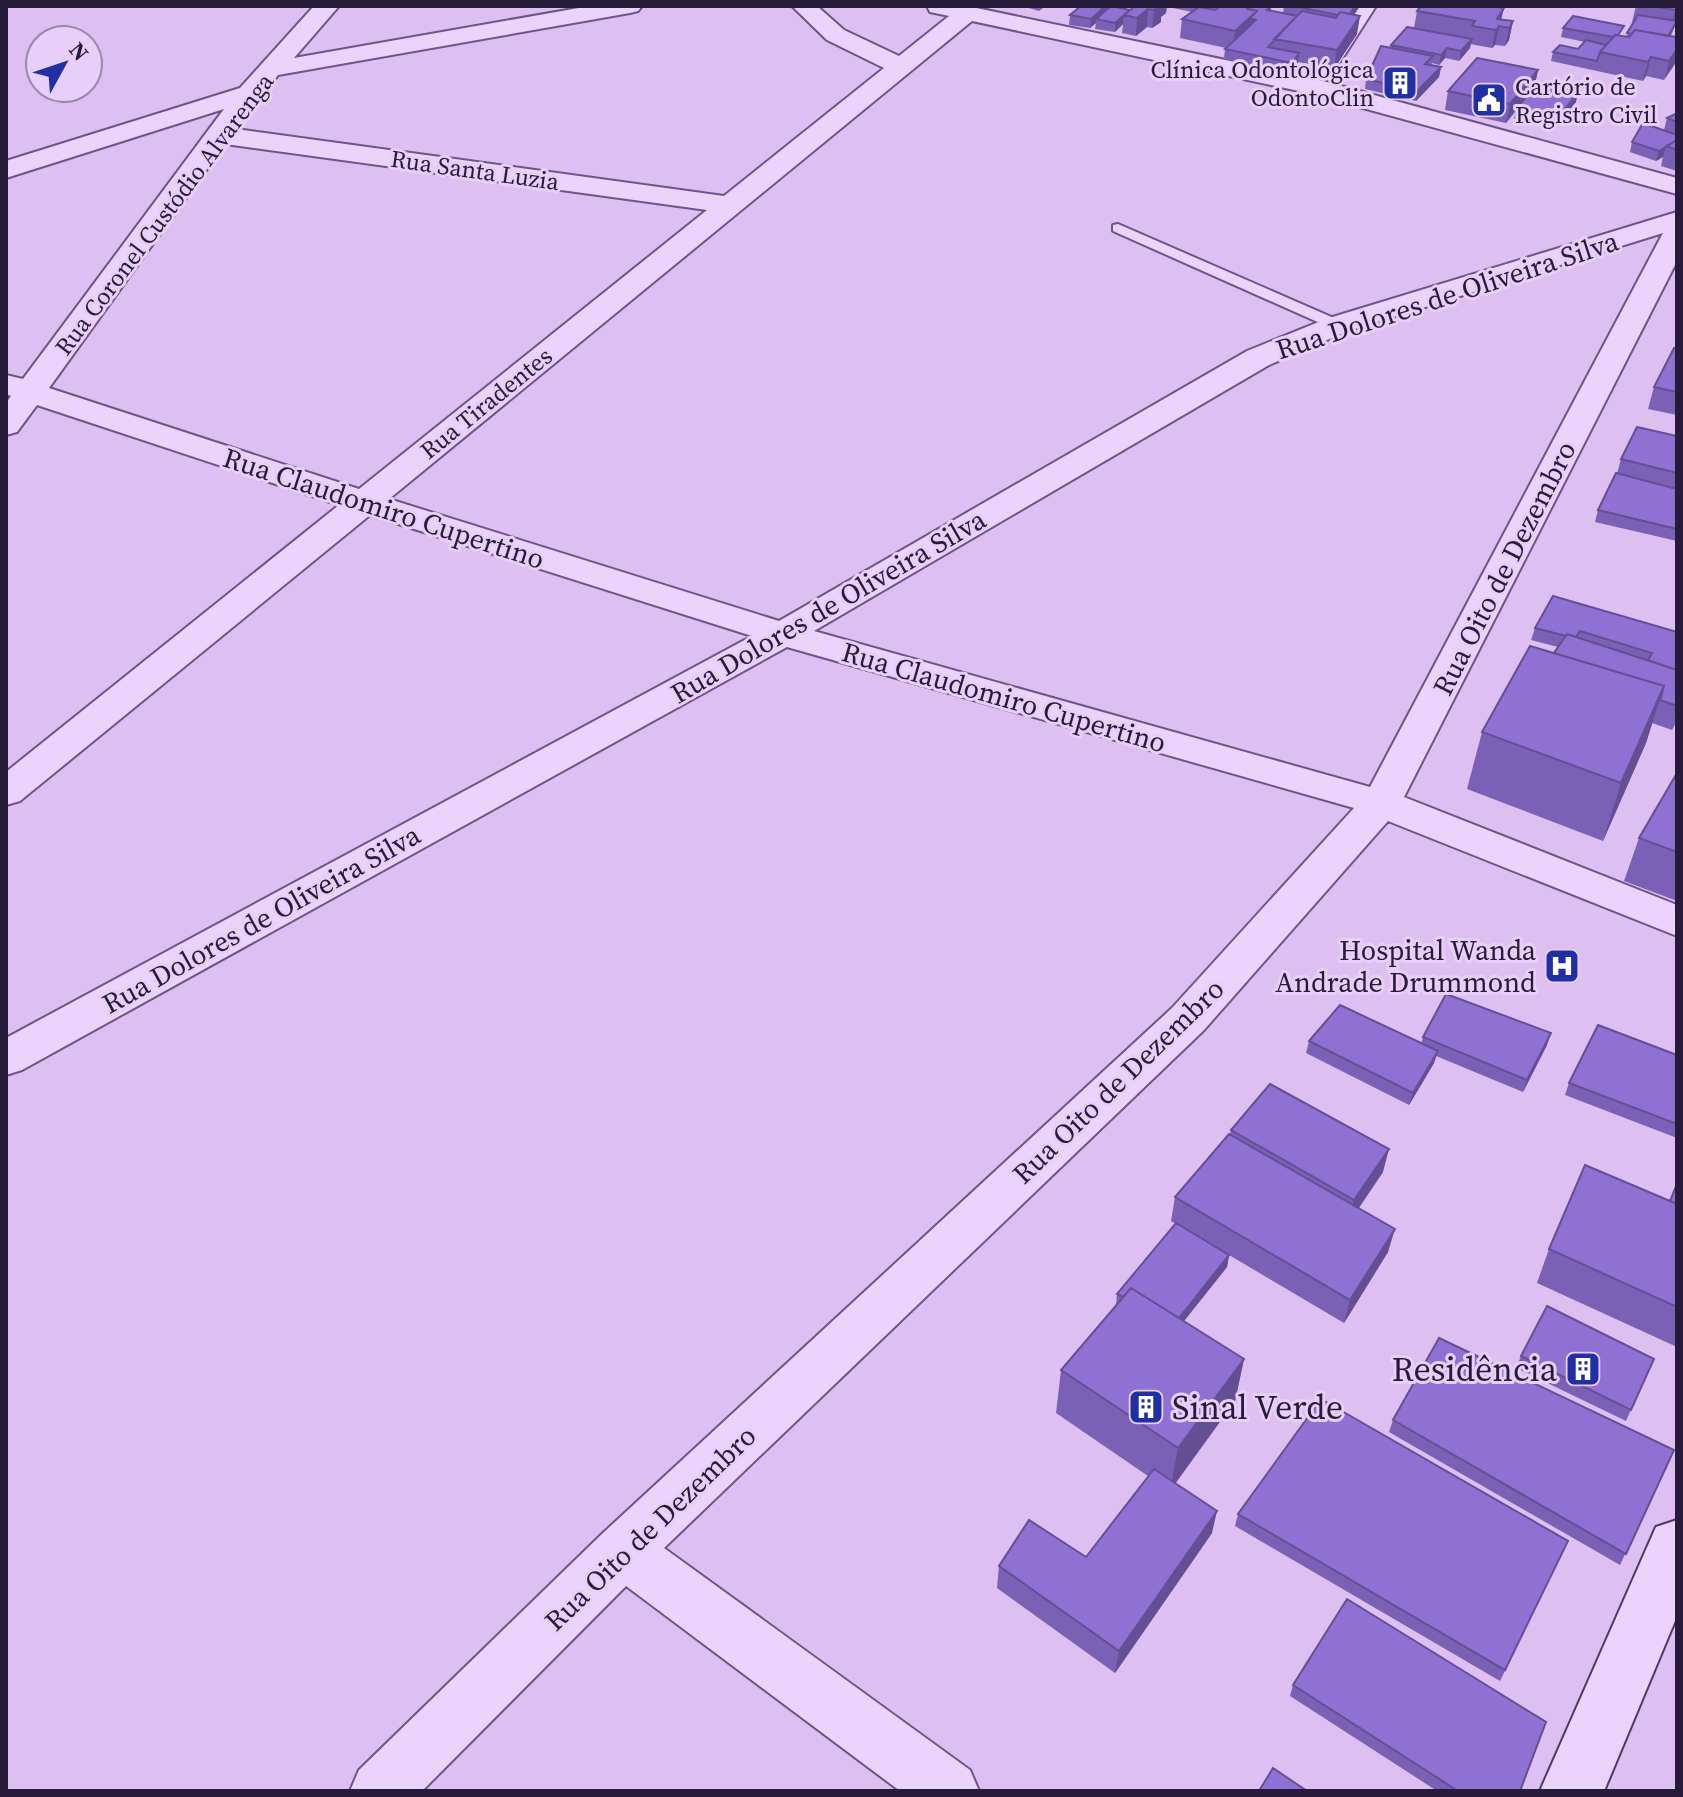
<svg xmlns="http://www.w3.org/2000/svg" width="1683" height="1797" font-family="'Source Serif 4',serif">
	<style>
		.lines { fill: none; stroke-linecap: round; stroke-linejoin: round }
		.service-casing { stroke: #6d558c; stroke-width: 4 }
		.minor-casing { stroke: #6d558c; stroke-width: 4 }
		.secondary-casing { stroke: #4e396e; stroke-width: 4 }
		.service { fill: #ebd3fc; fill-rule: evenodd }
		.minor { fill: #ebd3fc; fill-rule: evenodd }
		.secondary { fill: #ebd3fc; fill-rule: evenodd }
		.wall { fill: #7b61b6 }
		.shaded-wall { fill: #644f94 }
		.building { fill: #8f71d4; stroke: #644f94; stroke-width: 2 }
		.labels { text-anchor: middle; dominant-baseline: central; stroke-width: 6; stroke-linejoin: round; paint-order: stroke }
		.far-poi-label { font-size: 24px; fill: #271b3a; stroke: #e8cff9; text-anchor: end }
		.far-street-label { font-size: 24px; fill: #271b3a; stroke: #e8cff9 }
		.street-label { font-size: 28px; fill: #271b3a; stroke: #e8cff9 }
		.poi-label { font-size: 28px; fill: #271b3a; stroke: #e8cff9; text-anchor: end }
		.near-poi-label { font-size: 34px; fill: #271b3a; stroke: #e8cff9; text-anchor: end }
	</style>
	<rect width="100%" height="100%" fill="#ddbff2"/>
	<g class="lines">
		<defs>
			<path id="service" d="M1118 224 1343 322 1345 325 1337 330 1331 328 1113 231V225Z"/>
			<path id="minor" d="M314 6H339L294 58 590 6H642L638 11 630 13 278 75 236 129 724 196 884 68 827 40 792 6H817L844 30 899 56 949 16 930 12 927 6H967L1312 78 1677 178V194L1308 93 972 21 389 499 779 621 1247 351 1326 319 1677 212V261L1404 797 1677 905V936L1388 821 1204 1030 664 1548 970 1770 979 1791H900L626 1586 422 1791H350L359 1770 603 1533 1172 1008 1354 808 787 647 22 1070 6 1075V1038L752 636 370 515 20 801 6 805V772L339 505 37 405 17 432 6 435V403L11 396 6 394V375L23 379 224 109 6 178V161L240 88ZM225 144 707 210 359 489 49 388ZM1663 233 1370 787 814 631 1269 365 1348 331Z
				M1352 6H1376L1337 67H1319L1316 62Z"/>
			<path id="secondary" d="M1677 1520V1616L1604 1791H1540L1656 1527Z"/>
		</defs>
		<use href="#service" class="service-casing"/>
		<use href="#minor" class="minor-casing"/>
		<use href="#secondary" class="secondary-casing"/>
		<use href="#service" class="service"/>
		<use href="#minor" class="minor"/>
		<use href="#secondary" class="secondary"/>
	</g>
	<path class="wall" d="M1022 6H1046L1039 11Z
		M1133 6H1167L1166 13 1161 17V22L1152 28 1147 27 1136 36 1122 33 1123 24 1115 32 1095 29 1096 23 1090 28 1069 25 1070 15 1114 7 1130 10 1135 6Z
		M1173 6H1271V11L1283 13 1284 6H1360L1354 15 1357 34 1334 69 1298 62 1290 73 1224 59 1225 49 1226 48 1180 38 1182 19 1192 12 1173 8Z
		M1636 6H1677V16L1675 21H1677L1671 36 1677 37 1664 80 1646 76 1643 81 1551 61 1553 52 1578 49 1585 42 1561 37 1563 28 1626 37 1634 22H1632Z
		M1417 11 1502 19 1513 21 1509 40 1505 46 1495 45 1492 48 1470 44V48L1459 61 1445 58 1439 65 1432 63 1431 65 1441 67 1439 77 1416 101 1365 89 1366 79 1391 45 1414 28Z
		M1538 70 1534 87 1576 102 1555 128 1514 119 1516 111 1506 123 1445 110 1448 91Z
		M1677 113V171L1661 166 1663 157 1656 161 1630 152 1632 142 1664 130 1667 118Z
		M1677 344V415L1648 409 1654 387Z
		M1677 436V541L1595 522 1598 510 1617 474 1621 459Z
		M1535 628 1677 632V721L1672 730 1652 723 1646 743 1603 841 1467 789 1482 732 1558 647 1531 640Z
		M1677 773V901L1624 881 1639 838Z
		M1423 1037 1547 1045 1523 1092 1436 1056 1434 1063 1409 1105 1306 1053 1309 1041 1421 1044Z
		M1677 1055V1138L1565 1095 1569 1083Z
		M1231 1130 1383 1172 1359 1208 1388 1252 1344 1323 1229 1255 1227 1267 1184 1321 1244 1359 1235 1401 1175 1483 1212 1533 1115 1673 997 1588 999 1566 1086 1557 1148 1476 1056 1413 1061 1370 1116 1306 1117 1294 1176 1224 1171 1221 1175 1197 1230 1134Z
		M1677 1183V1347L1537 1283 1549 1249 1670 1201Z
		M1521 1356 1654 1359 1626 1421 1516 1368Z
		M1393 1420 1674 1450 1620 1565 1389 1432Z
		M1238 1514 1563 1552 1500 1681 1235 1526Z
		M1293 1685 1520 1791H1434V1789L1290 1696Z"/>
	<path class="shaded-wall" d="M1105 6H1115L1099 20 1096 19V23L1090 28 1091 19Z
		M1158 6H1167L1166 13 1161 17V22L1152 28 1154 10Z
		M1250 6 1257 11 1254 30 1233 49 1235 31 1247 9Z
		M1355 6H1360L1346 26 1348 17Z
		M1677 7V16L1670 29 1675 10Z
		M1504 8 1495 45 1492 48 1497 19Z
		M1148 9 1147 27 1136 36 1137 18Z
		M1124 15 1123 24 1115 32V23Z
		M1360 16 1357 34 1334 69 1337 50Z
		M1513 21 1509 40 1505 46 1509 28Z
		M1472 39 1470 48 1459 61 1461 51Z
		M1447 48 1445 58 1439 65 1441 55Z
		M1677 49V61L1664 80 1669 61Z
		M1299 53 1298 63 1290 73 1292 63Z
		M1651 57 1646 76 1643 81 1648 62Z
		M1441 67 1439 77 1416 101 1417 91Z
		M1538 70 1534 90 1516 109 1506 123 1510 104Z
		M1578 92 1576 102 1555 128 1558 118Z
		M1666 147 1663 157 1656 161 1659 151Z
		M1664 686 1646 743 1603 841 1621 783Z
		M1551 1033 1547 1045 1523 1092 1527 1080Z
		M1438 1051 1434 1063 1409 1105 1413 1093Z
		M1389 1149 1383 1172 1348 1223 1354 1200Z
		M1395 1229 1388 1252 1344 1323 1350 1300Z
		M1229 1255 1227 1267 1168 1341 1171 1329Z
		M1244 1359 1235 1401 1170 1491 1178 1448Z
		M1217 1511 1212 1533 1115 1673 1119 1651Z"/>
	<path class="building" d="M1081 6H1105L1091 19 1070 15Z
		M1111 6 1130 10 1115 23 1096 19Z
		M1135 6H1159L1154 10 1148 9 1137 18 1124 15Z
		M1221 6H1249L1247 9 1257 11 1235 31 1182 19 1199 7 1215 10Z
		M1250 6H1271L1267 10 1297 16 1268 47 1299 53 1292 63 1225 49 1256 20 1250 18 1257 11 1249 9Z
		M1292 6H1355L1350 14 1340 12 1338 15Z
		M1421 6H1492L1504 8 1497 19 1513 21 1509 28 1499 26 1496 30 1472 26 1475 21 1417 11Z
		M1651 6H1677V7L1675 10Z
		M1302 11 1336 18 1340 12 1360 16 1337 50 1274 39Z
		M1638 15 1677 21 1668 36 1635 30 1632 34 1627 33Z
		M1573 16 1624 26 1618 35H1615L1613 37 1563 28Z
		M1407 27 1472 39 1461 51 1447 48 1441 55 1391 45Z
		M1635 30 1677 37V49L1669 61 1651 57 1648 62 1600 52 1615 35 1629 37Z
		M1586 40 1606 45 1600 52 1597 61 1553 52 1560 45 1578 49Z
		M1381 46 1433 56 1425 64 1441 67 1417 91 1366 79Z
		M1477 58 1538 70 1510 104 1448 91Z
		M1537 84 1578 92 1558 118 1516 109Z
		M1677 113V122L1667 118Z
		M1643 123 1677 135V140L1659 151 1632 142Z
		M1677 140V150L1666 146Z
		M1674 348 1677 349V392L1654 387Z
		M1637 427 1677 436V473L1621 459Z
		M1616 473 1677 489V529L1598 510Z
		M1553 596 1677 632V670L1648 660 1652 653 1580 631 1576 637 1567 634 1566 636 1535 628Z
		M1567 634 1677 670V706L1660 700 1664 686 1554 653Z
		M1530 646 1664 686 1621 783 1482 732Z
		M1677 773V852L1639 838Z
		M1446 994 1551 1033 1527 1080 1423 1037Z
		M1340 1005 1438 1051 1413 1093 1309 1041Z
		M1598 1025 1677 1055V1124L1569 1083Z
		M1270 1084 1389 1149 1354 1200 1231 1130Z
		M1229 1134 1395 1229 1350 1300 1175 1197Z
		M1585 1165 1677 1204V1307L1549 1249Z
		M1677 1184V1204L1670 1201Z
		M1176 1223 1229 1255 1179 1318 1131 1288 1123 1297 1117 1294Z
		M1131 1288 1244 1359 1178 1448 1061 1370Z
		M1547 1306 1654 1359 1631 1410 1521 1356Z
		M1439 1338 1674 1450 1626 1554 1393 1420Z
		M1321 1399 1568 1541 1505 1670 1238 1514Z
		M1154 1469 1217 1511 1119 1651 999 1566 1029 1520 1086 1557Z
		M1347 1599 1546 1722 1520 1791H1458L1293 1685Z
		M1273 1768 1307 1791H1259Z"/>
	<defs>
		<symbol id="building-square" viewBox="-11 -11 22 22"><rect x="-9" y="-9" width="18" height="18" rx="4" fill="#202fa1" stroke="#e8cff9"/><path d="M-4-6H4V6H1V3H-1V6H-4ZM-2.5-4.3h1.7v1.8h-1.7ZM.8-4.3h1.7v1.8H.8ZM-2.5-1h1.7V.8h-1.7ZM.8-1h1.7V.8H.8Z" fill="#fff"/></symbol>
		<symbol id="civic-square" viewBox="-11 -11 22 22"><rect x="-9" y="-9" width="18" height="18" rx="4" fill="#202fa1" stroke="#e8cff9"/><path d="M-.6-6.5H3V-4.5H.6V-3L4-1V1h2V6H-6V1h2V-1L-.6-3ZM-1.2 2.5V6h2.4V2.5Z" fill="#fff"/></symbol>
		<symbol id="hospital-square" viewBox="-11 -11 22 22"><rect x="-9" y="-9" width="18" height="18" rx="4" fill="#202fa1" stroke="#e8cff9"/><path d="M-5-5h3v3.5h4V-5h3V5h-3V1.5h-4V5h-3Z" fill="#fff"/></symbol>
	</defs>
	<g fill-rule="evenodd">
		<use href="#building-square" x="1380" y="63" width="40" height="40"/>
		<use href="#civic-square" x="1469" y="80" width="40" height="40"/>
		<use href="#hospital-square" x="1542" y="946" width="40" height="40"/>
		<use href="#building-square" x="1563" y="1349" width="40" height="40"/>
		<use href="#building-square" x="1126" y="1387" width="40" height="40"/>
	</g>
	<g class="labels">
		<g class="far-poi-label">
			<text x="1374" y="69">Clínica Odontológica<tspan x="1374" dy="28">OdontoClin</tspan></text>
			<text x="1515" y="86" text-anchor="start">Cartório de<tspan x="1515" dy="28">Registro Civil</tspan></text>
		</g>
		<g class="far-street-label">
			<text transform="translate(475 170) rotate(8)">Rua Santa Luzia</text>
			<text transform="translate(164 214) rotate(-53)">Rua Coronel Custódio Alvarenga</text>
			<text transform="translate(486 403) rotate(-39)">Rua Tiradentes</text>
		</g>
		<g class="street-label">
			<text transform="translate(1447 295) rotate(-18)">Rua Dolores de Oliveira Silva</text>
			<text transform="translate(384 508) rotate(18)">Rua Claudomiro Cupertino</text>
			<text transform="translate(1504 568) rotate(-63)">Rua Oito de Dezembro</text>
			<text transform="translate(828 606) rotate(-30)">Rua Dolores de Oliveira Silva</text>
			<text transform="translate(1004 697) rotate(16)">Rua Claudomiro Cupertino</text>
			<text transform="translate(261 919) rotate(-29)">Rua Dolores de Oliveira Silva</text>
			<text transform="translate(1118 1081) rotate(-44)">Rua Oito de Dezembro</text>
			<text transform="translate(650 1528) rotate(-44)">Rua Oito de Dezembro</text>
		</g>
		<g class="poi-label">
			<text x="1536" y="950">Hospital Wanda<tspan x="1536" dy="32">Andrade Drummond</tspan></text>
		</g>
		<g class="near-poi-label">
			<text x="1557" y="1369">Residência</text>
			<text x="1172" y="1407" text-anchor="start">Sinal Verde</text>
		</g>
	</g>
	<rect width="1683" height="1797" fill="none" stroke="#271b3a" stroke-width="16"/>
	<g transform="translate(64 64) rotate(50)"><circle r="38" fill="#e8cff9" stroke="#9b87ad" stroke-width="2"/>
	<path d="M0-6L14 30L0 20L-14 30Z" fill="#202fa1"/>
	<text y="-12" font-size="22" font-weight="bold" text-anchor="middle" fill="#271b3a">N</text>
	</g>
</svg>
